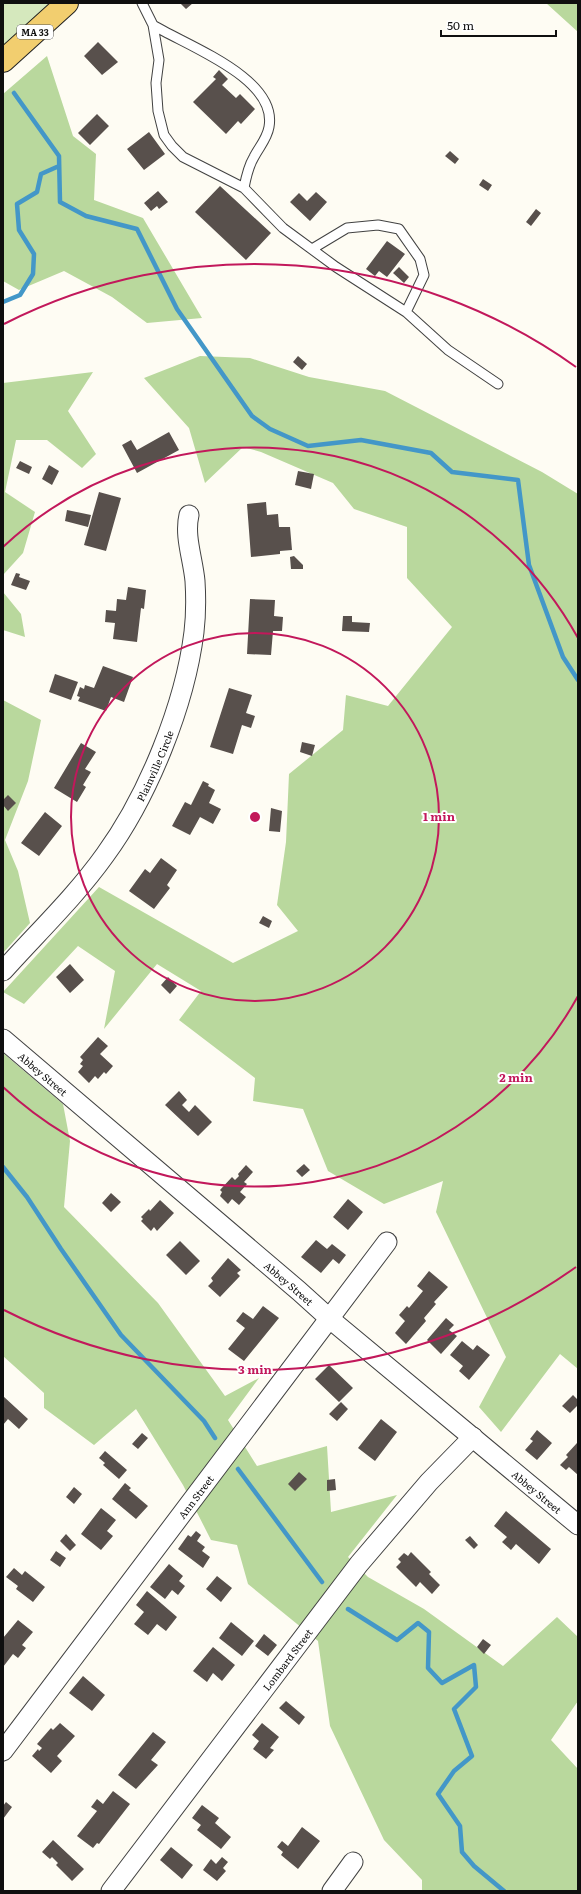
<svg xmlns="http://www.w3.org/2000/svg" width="581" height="1894" font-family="Literata,serif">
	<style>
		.green { fill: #d5e8bd }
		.forest { fill: #b9d89d }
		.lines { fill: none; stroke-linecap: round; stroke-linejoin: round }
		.stream { stroke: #4397c8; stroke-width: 4.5 }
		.building { fill: #58504c }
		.service-casing { stroke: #424242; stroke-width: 11 }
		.minor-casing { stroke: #424242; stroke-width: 21 }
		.primary-casing { stroke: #202020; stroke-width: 24 }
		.service { stroke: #fff; stroke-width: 9 }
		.minor { stroke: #fff; stroke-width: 19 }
		.primary { stroke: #f2ce6f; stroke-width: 22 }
		.ring { fill: none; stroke: #c2185b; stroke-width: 2 }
		.labels { text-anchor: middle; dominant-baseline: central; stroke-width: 4; stroke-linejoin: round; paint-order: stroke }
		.shield { fill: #fff; stroke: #575757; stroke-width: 1 }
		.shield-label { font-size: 9px; font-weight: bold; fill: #0f0f0f }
		.street-label { font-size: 10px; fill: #0f0f0f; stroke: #fff }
		.centre { fill: #c2185b; stroke: #fff; stroke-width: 2 }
		.ring-label { font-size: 12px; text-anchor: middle; font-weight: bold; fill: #c2185b; stroke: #fff; stroke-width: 4; stroke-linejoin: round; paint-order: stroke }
	</style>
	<rect width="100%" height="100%" fill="#fefcf3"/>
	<path class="green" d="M3 3H57L3 50Z"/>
	<path class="forest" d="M546 3H578V32Z
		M47 56 73 136 96 154 94 200 143 218 202 318 147 323 112 297 64 271 19 290 3 281V94Z
		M200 356 250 358 309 377 385 391 542 472 578 494V1369L560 1354 501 1432 479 1407 506 1357 436 1212 443 1181 384 1204 328 1171 303 1109 253 1101 255 1078 179 1020 201 991 157 964 104 1029 115 971 78 946 24 1004 3 992 99 887 233 963 298 931 277 905 286 842 289 774 343 730 346 695 388 706 452 627 407 578V527L354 509 333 483 261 452 243 447 205 483 189 428 144 378Z
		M93 372 68 411 96 454 82 468 47 440H16L5 492 35 512 23 553 3 575V383Z
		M3 592 21 614 25 637 3 630Z
		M3 700 41 720 28 781 5 840 18 871 30 923 3 953Z
		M3 1053 63 1104 70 1141 64 1207 158 1303 225 1396 259 1378 228 1420 257 1466 327 1446 331 1512 397 1495 348 1557 368 1577 424 1609 503 1666 557 1617 578 1637V1701L551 1740 578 1769V1891H422V1880L384 1840 330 1726 318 1641 248 1584 237 1545 211 1540 183 1485 136 1409 94 1445 44 1408V1393L3 1356Z"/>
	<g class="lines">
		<path class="stream" d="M14 93 59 156 60 202 86 216 137 229 177 309 252 416 270 429 308 446 361 440 431 453 452 472 518 480 529 565 563 657 578 680
			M3 302 20 295 33 274 34 254 19 230 17 204 37 192 41 174 59 166
			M3 1167 27 1197 61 1249 121 1335 204 1421 215 1438
			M238 1469 322 1582
			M348 1609 397 1640 418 1623 429 1632 428 1668 442 1683 474 1665 476 1687 454 1709 472 1756 454 1771 438 1794 460 1826 462 1852 474 1866 504 1891"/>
	</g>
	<path class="building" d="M180 3H193L186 9Z
		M98 42 118 62 102 75 84 56Z
		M219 70 228 79 222 85 236 98 240 94 255 109 241 124 238 121 226 134 193 102 216 79 213 77Z
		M97 114 109 126 90 145 78 133Z
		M149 132 165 154 144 170 127 149Z
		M450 151 459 159 455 164 445 156Z
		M483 179 492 185 488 191 479 185Z
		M220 186 271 233 246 260 195 212Z
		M158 191 168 202 159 209 157 206 151 211 144 203Z
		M316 192 327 202 310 221 290 202 299 193 307 201Z
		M536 209 541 213 531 226 526 222Z
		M387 241 405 254 387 277 379 271 375 276 366 269Z
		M399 267 409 277 404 283 393 273Z
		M298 356 307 364 302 370 293 362Z
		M169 432 179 450 137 473 122 445 131 440 137 450Z
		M20 461 32 467 29 474 16 468Z
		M49 465 59 471 52 485 42 479Z
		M298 471 314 474 311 489 295 485Z
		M99 492 121 498 106 551 84 545Z
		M266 502 267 515 278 514 279 527H290L292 550 280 551V554L251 557 247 504Z
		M67 510 91 515 88 527 65 521Z
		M294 556 303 565V569H291L290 557Z
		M16 573 20 574 19 577 30 581 26 590 11 585Z
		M128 587 146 590 144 609 141 608 137 642 113 639 115 623 105 622 106 610 116 611 117 599 126 600Z
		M250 599 275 600 274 616 283 617 282 631H273L271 655 247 654Z
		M343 616H352V622L370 623 369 632 342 631Z
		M103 666 133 677 124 702 111 697 106 711 78 701 80 697 77 696 80 687 84 689 85 685 94 688Z
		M55 674 78 682 71 700 49 692Z
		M229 688 252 695 246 713 255 716 251 728 242 725 233 754 210 747Z
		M302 742 315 745 312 756 300 752Z
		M81 743 96 752 85 769 91 772 83 785 86 787 77 802 54 788Z
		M203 781 209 784 208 786 215 790 209 803 221 809 213 824 200 817 190 835 172 826 185 802 191 805Z
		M8 795 16 803 8 811 3 805V800Z
		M271 808 282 811 280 832 269 831Z
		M45 812 62 826 39 856 21 843Z
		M161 858 177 870 167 885 170 888 154 909 129 891 145 869 150 873Z
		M263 916 272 921 269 928 259 923Z
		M70 964 84 980 70 993 56 977Z
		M168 977 177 986 170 994 161 985Z
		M98 1037 108 1046 100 1054 113 1066 106 1074 104 1072 98 1079 95 1076 89 1083 78 1072 83 1066 80 1064 83 1060 80 1057Z
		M179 1091 187 1100 182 1105 189 1112 195 1105 212 1122 198 1136 165 1105Z
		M304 1164 310 1170 302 1177 296 1171Z
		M246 1165 253 1172 244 1182 247 1184 240 1192 246 1197 239 1205 232 1199 228 1204 220 1196 222 1192 220 1190 232 1177 235 1180 239 1176 238 1174Z
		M111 1193 121 1202 111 1212 102 1203Z
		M348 1199 363 1212 348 1230 333 1217Z
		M160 1200 174 1213 157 1231 154 1227 151 1231 141 1221 143 1219 141 1217 149 1209 150 1211Z
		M316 1240 327 1249 332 1244 346 1255 339 1264 333 1259 321 1273 301 1257Z
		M180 1241 200 1261 186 1275 166 1255Z
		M228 1258 241 1270 237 1273 240 1276 220 1297 208 1286 213 1281 211 1278Z
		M429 1271 448 1287 434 1302 436 1304 424 1318 426 1321 406 1344 395 1333 405 1321 399 1315 407 1306 409 1308 423 1291 417 1286Z
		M263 1306 279 1318 244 1361 228 1349 245 1328 236 1321 243 1312 253 1319Z
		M446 1318 454 1325 449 1330 457 1336 441 1354 427 1340Z
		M462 1341 473 1350 477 1345 490 1355 469 1380 459 1371 463 1366 450 1355Z
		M329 1365 353 1388 339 1402 315 1379Z
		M573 1395 578 1400V1405L570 1413 562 1406Z
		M3 1396 28 1419 19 1429 8 1419 3 1425Z
		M341 1402 348 1409 337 1421 329 1414Z
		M381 1419 397 1432 375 1461 358 1448Z
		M537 1430 552 1443 537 1460 525 1450 533 1441 530 1439Z
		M142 1433 148 1438 138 1449 132 1444Z
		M577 1443 578 1445V1475L569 1467 566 1470 560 1465 568 1457 566 1455Z
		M105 1451 127 1470 119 1479 103 1465 105 1463 99 1458Z
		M299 1472 307 1479 295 1491 288 1484Z
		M335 1479 336 1490 327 1491V1480Z
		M125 1483 131 1488 129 1490 148 1506 136 1519 112 1499Z
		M74 1487 82 1494 74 1504 66 1497Z
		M101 1508 116 1520 107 1531 113 1536 101 1550 81 1534Z
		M506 1511 551 1549 539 1564 516 1544 511 1550 502 1542 507 1537 494 1526Z
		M196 1531 201 1535 197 1541 205 1547 202 1551 210 1557 203 1568 178 1549 188 1535 191 1537Z
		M66 1534 76 1545 70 1551 60 1541Z
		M470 1536 478 1545 474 1549 465 1540Z
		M56 1551 66 1558 60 1567 50 1560Z
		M411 1552 431 1572 429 1574 440 1585 432 1594 420 1582 416 1587 396 1567 401 1562 398 1559 404 1553 408 1556Z
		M169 1564 183 1576 179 1581 185 1586 178 1595 172 1590 165 1599 150 1587Z
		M14 1568 22 1575 25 1571 45 1587 33 1602 16 1589 18 1586 6 1577Z
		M217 1576 232 1588 221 1602 206 1589Z
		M147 1591 177 1617 166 1631 157 1624 148 1635 134 1624 144 1612 136 1605Z
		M18 1620 33 1632 22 1645 26 1648 18 1658 13 1654 3 1667V1638Z
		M231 1622 254 1641 242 1656 219 1638Z
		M264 1634 277 1645 268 1656 255 1646Z
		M483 1639 491 1645 484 1654 477 1647Z
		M213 1647 235 1665 222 1681 213 1673 207 1682 193 1671Z
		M83 1676 105 1695 92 1711 69 1693Z
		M286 1701 305 1717 299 1725 279 1708Z
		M60 1723 75 1736 57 1756 62 1761 51 1773 32 1756 38 1749 39 1751 42 1748 37 1744 51 1728 53 1730Z
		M262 1723 279 1737 270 1748 274 1750 266 1759 253 1749 259 1741 252 1735Z
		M153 1732 166 1742 151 1760 158 1765 136 1789 118 1775Z
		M113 1791 130 1804 99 1844 97 1843 93 1848 77 1836 97 1811 91 1807 97 1799 103 1804Z
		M6 1802 12 1807 3 1819V1806Z
		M202 1805 219 1818 215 1823 231 1837 221 1849 197 1830 201 1825 192 1818Z
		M302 1827 320 1841 298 1869 281 1855 283 1852 277 1847 282 1841 288 1846Z
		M53 1840 84 1869 72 1881 56 1865 58 1863 52 1857 50 1859 42 1852Z
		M171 1847 193 1865 182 1879 160 1860Z
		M222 1857 228 1862 223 1868 226 1871 217 1881 203 1870 211 1859 216 1864Z"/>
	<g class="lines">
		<defs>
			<path id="service" d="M142 3 153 25 159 60 156 83 158 111 164 135 172 146 183 157 244 188 283 228 336 267 406 312 448 350 498 384
				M153 25C187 46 278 78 269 127 267 139 259 147 254 157 248 167 246 177 244 188
				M312 249 347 228 378 225 399 229 420 259 424 275 406 312"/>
			<g id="minor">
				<path id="s1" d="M3 971C37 933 75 897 105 855 148 796 185 705 194 632 196 615 196 597 195 581 193 559 184 536 189 515"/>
				<path id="s2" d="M3 1039 299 1291 330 1319 578 1525"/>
				<path id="s3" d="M3 1751 387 1242"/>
				<path id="s4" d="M111 1891 359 1564 429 1482 473 1437"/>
				<path d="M332 1891 353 1862"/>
			</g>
			<path id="primary" d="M3 61 67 3"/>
		</defs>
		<use href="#service" class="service-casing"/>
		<use href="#minor" class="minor-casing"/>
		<use href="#primary" class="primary-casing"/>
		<use href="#service" class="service"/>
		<use href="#minor" class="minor"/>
		<use href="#primary" class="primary"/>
	</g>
	<g class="ring">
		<circle cx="255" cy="817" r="184"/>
		<path d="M578 996A369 369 0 0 1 3 1087M3 547A369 369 0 0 1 578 638"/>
		<path d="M576 1267A553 553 0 0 1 4 1310M4 324A553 553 0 0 1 576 367"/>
	</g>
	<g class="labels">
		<rect class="shield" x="17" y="25" width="36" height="14" rx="3"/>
		<g class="shield-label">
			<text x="35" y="32">MA 33</text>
		</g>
		<g class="street-label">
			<text stroke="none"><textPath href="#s1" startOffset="257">Plainville Circle</textPath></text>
			<text stroke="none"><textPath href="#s2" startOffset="53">Abbey Street</textPath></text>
			<text stroke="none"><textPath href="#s2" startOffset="376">Abbey Street</textPath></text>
			<text stroke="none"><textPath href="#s2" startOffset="700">Abbey Street</textPath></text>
			<text stroke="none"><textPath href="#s3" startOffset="319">Ann Street</textPath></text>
			<text stroke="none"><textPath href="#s4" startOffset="291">Lombard Street</textPath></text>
		</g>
	</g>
	<circle cx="255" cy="817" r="6" class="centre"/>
	<g class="ring-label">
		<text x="439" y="821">1 min</text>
		<text x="516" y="1082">2 min</text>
		<text x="255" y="1374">3 min</text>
	</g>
	<rect width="581" height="1894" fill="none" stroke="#0f0f0f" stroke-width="8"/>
	<path d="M441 30v6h115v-6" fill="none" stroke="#0f0f0f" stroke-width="2"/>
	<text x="447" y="30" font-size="12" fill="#0f0f0f" stroke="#ffffff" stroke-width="3" paint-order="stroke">50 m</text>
</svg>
